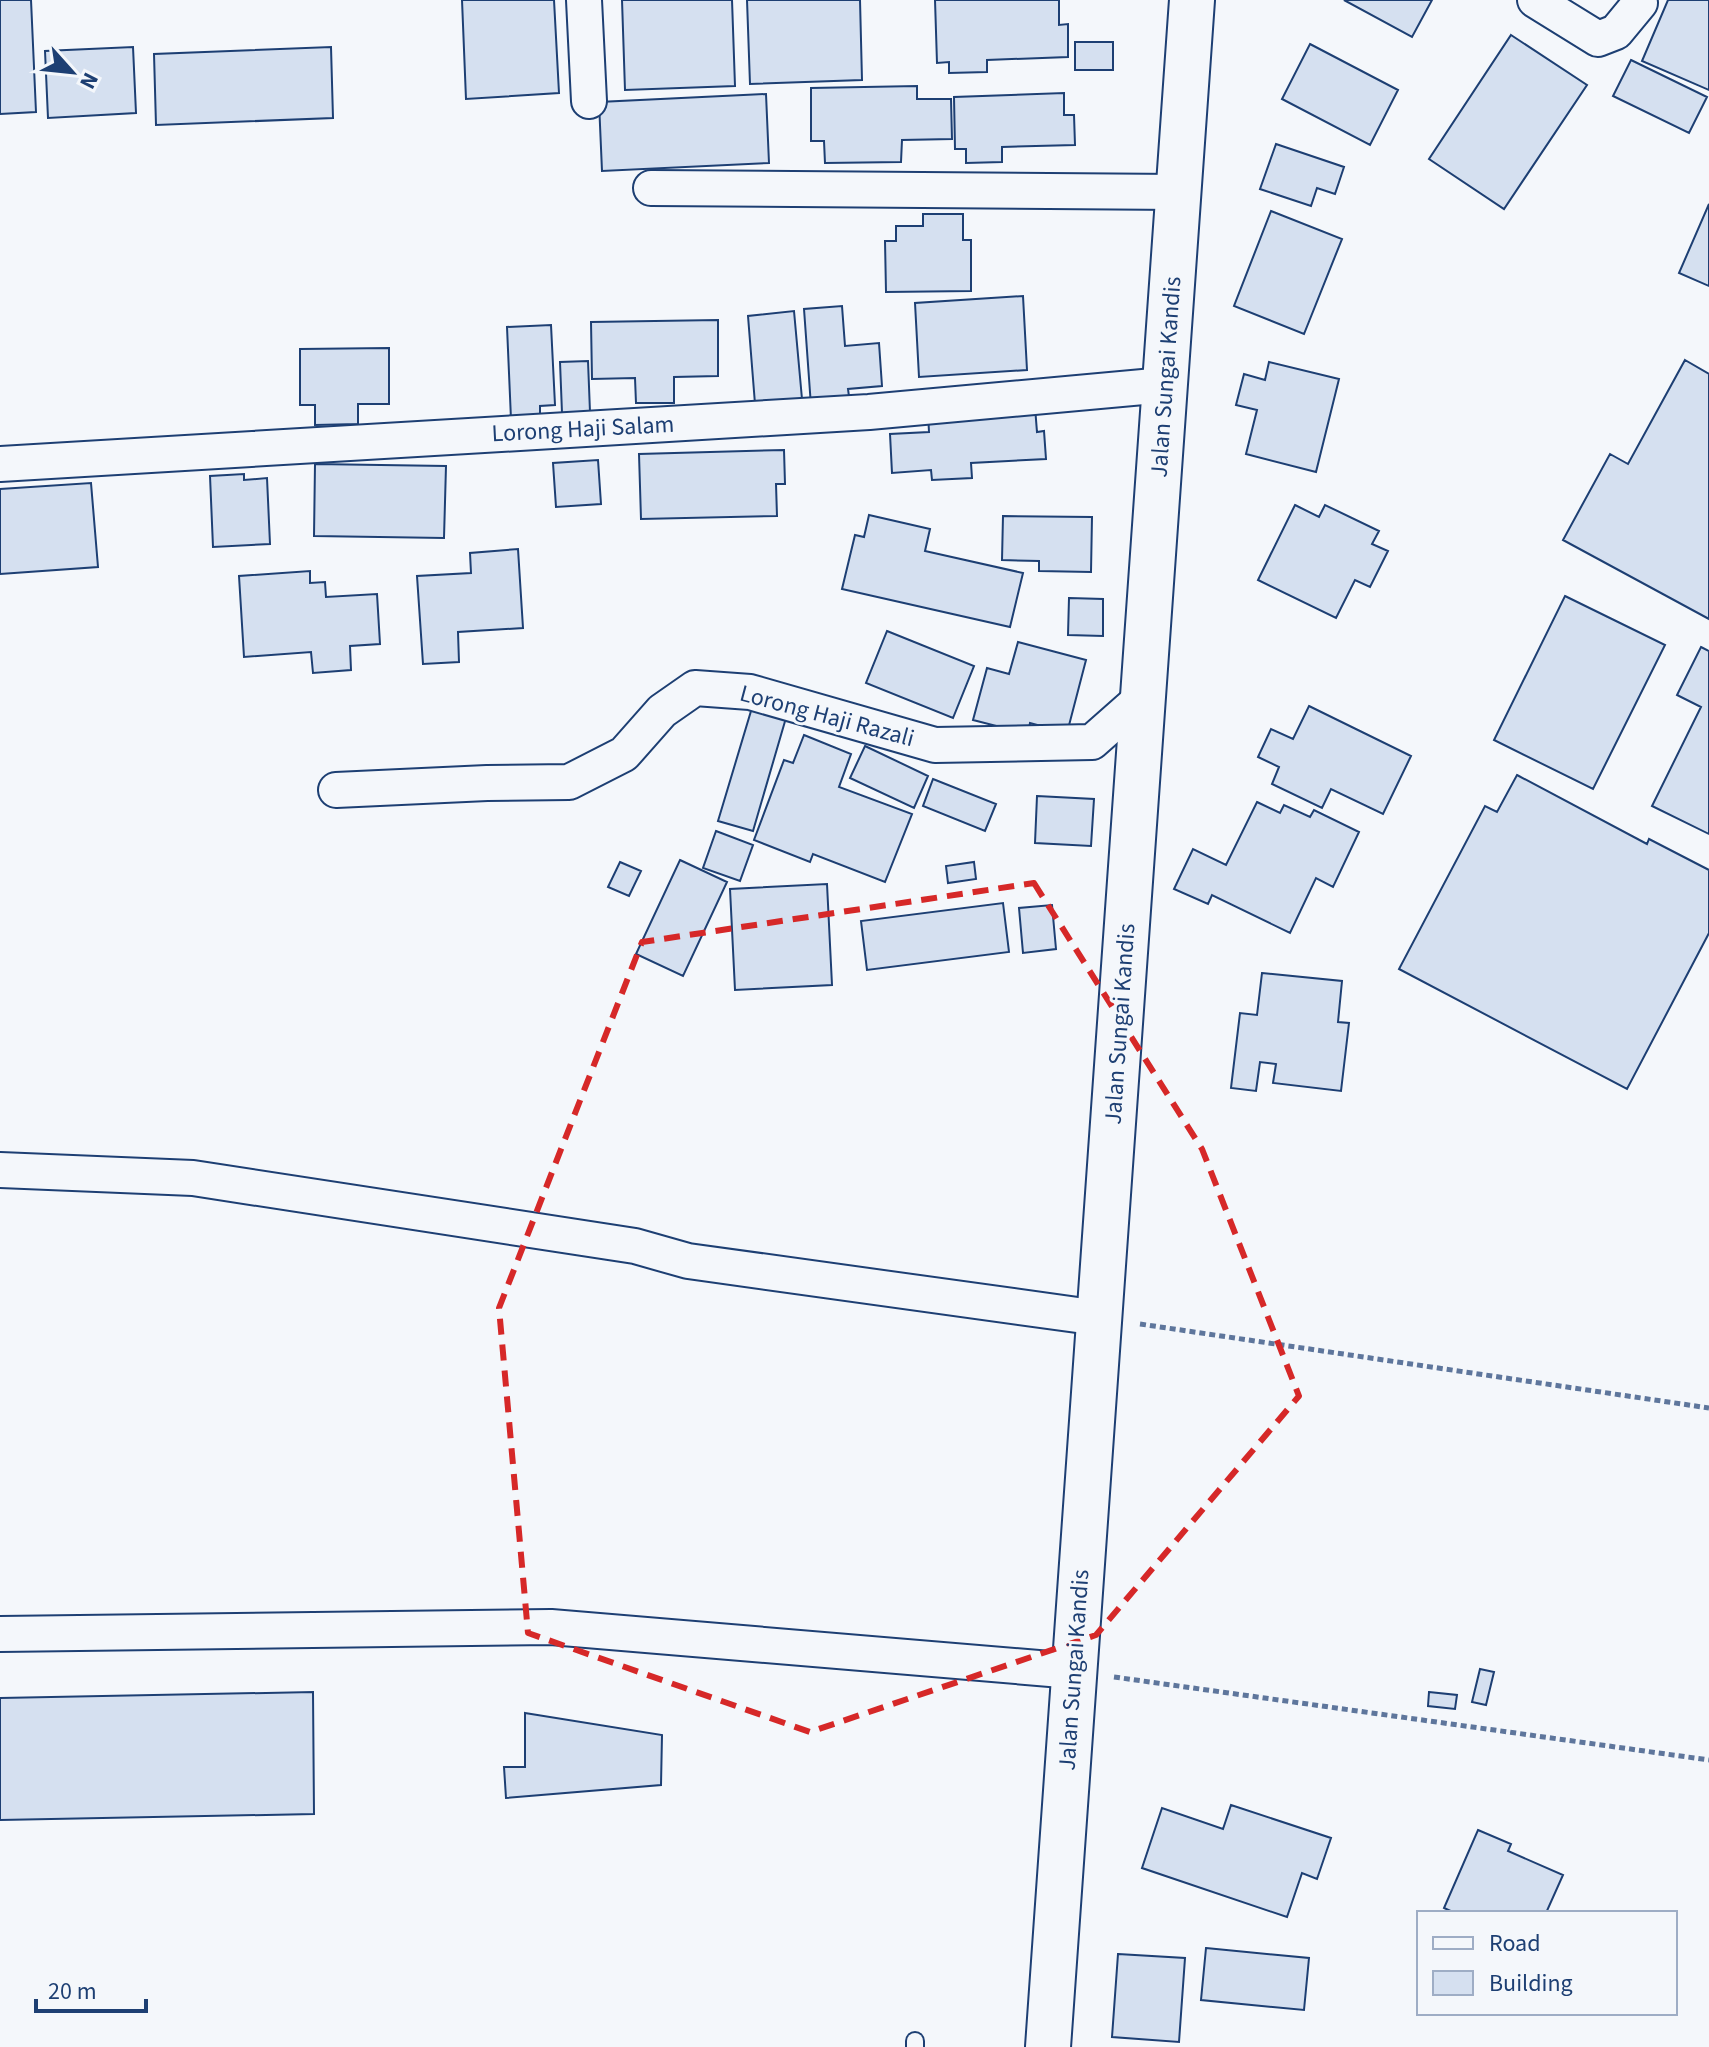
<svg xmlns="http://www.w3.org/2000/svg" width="1709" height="2047" font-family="'Source Sans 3',sans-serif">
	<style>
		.building { fill: #d5e0f0; stroke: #1d3f73; stroke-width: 2 }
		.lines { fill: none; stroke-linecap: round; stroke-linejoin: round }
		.lane-casing { stroke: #1d3f73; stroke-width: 20 }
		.street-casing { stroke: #1d3f73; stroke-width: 38 }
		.secondary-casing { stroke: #1d3f73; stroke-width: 48 }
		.path { stroke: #5e769c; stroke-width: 5; stroke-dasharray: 6 4; stroke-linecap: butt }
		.lane { stroke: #f4f7fb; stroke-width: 16 }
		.street { stroke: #f4f7fb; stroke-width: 34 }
		.secondary { stroke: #f4f7fb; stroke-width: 44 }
		.marked { fill: none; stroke: #d62828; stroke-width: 6; stroke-dasharray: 16 10; stroke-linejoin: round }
		.labels { text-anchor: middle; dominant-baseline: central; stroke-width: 6; stroke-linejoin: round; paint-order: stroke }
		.street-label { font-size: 24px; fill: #1d3f73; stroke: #f4f7fb }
	</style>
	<rect width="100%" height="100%" fill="#f4f7fb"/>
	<path class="building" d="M0 0H31L36 112 0 114Z
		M462 0H554L559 93 466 99Z
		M622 0H732L735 86 625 90Z
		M747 0H860L862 80 750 84Z
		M935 0H1059V25L1068 24V57L987 60V72L949 73V62L937 63Z
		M1344 0H1432L1412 37Z
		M1668 0H1709V90L1642 61Z
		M1511 35 1587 85 1504 209 1429 159Z
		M1075 42H1113V70H1075Z
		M1310 44 1398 90 1370 145 1282 99Z
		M133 47 136 113 48 118 45 51Z
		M331 47 333 118 156 125 154 54Z
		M1631 60 1707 97 1689 133 1613 96Z
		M917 86V99H951L952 139 902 140 901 162 825 163 824 141H811V88Z
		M1064 93V115H1074L1075 145 1002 147V162L966 163V149H955L954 97Z
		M766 94 769 163 602 171 599 102Z
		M1276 144 1344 167 1335 194 1317 188 1311 206 1260 189Z
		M1709 204V286L1679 273Z
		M1271 211 1342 239 1304 334 1234 306Z
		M923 214H963V240H971V291L886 292 885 241H896V226H923Z
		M1023 296 1027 370 919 377 915 303Z
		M842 306 845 346 879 343 882 386 848 389 850 404 811 406 804 309Z
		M794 311 802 399 755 404 748 316Z
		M718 320V376L674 377V403H636L635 378 592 379 591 322Z
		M551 325 555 405 540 406V418L511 419 507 327Z
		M389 348V404H358V424L315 425V405H300V349Z
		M1685 360 1709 374V619L1563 540 1610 454 1628 464Z
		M588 361 590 412 562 413 560 362Z
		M1269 362 1339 379 1316 472 1246 454 1257 410 1236 405 1244 374 1265 380Z
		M1035 407 1037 432 1044 431 1046 459 971 463 972 478 932 480 931 470 892 473 890 434 929 432 928 413Z
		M784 450 785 484H776L777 516 641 519 639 454Z
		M598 460 601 504 556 507 553 463Z
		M315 464 446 466 444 538 314 536Z
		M244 474V480L267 478 270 544 213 547 210 476Z
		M91 483 98 567 0 574V489Z
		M1295 505 1319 517 1325 505 1379 531 1372 544 1388 551 1370 587 1355 580 1336 618 1258 580Z
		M869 515 930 529 925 551 1023 573 1010 627 842 589 855 535 864 537Z
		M1003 516 1092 517 1091 572 1039 571V561L1002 560Z
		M518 549 523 628 458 632 459 662 423 664 417 576 471 573 470 553Z
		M310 571V583L325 582 326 597 377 594 380 644 350 646 351 670 313 673 311 652 244 657 239 576Z
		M1565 596 1665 645 1593 789 1494 740Z
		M1069 598 1103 599V636L1068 635Z
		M887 631 974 666 953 718 866 683Z
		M1018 642 1086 660 1067 733 1030 723 1028 734 973 720 987 668 1009 674Z
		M1701 647 1709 651V834L1652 806 1701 707 1677 695Z
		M754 701 788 711 753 831 718 821Z
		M1309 706 1411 756 1383 814 1331 789 1322 808 1272 784 1279 767 1258 757 1271 729 1293 739Z
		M804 735 851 754 839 787 912 814 885 882 813 854 810 862 754 840 784 760 793 763Z
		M865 746 928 776 914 808 850 778Z
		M1517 775 1647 844 1649 839 1709 870V933L1627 1089 1399 969 1485 806 1497 812Z
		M933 779 996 804 985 831 923 806Z
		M1037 796 1094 799 1091 846 1035 843Z
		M1257 802 1280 813 1284 805 1310 817 1314 810 1359 832 1333 887 1316 878 1290 933 1212 895 1208 904 1174 889 1193 849 1226 865Z
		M716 831 753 845 740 881 703 868Z
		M680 860 727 882 683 976 636 954Z
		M620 862 641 871 629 896 608 887Z
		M974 862 976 879 948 883 946 866Z
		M827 884 832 985 735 990 730 889Z
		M1003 903 1009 952 867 970 861 921Z
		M1052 905 1056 949 1023 953 1019 908Z
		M1262 973 1342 981 1338 1022 1349 1023 1341 1091 1273 1083 1276 1064 1260 1062 1256 1091 1231 1088 1240 1013 1257 1015Z
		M1480 1669 1494 1672 1486 1705 1472 1702Z
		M313 1692 314 1814 0 1820V1698Z
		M1429 1692 1457 1695 1455 1709 1428 1706Z
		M525 1713 662 1735 661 1785 506 1798 504 1767H525Z
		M1231 1805 1331 1838 1317 1879 1302 1873 1287 1917 1142 1868 1162 1808 1223 1829Z
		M1478 1830 1511 1844 1508 1851 1563 1875 1546 1913H1455L1444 1908Z
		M1206 1948 1309 1958 1304 2010 1201 2000Z
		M1118 1954 1185 1958 1179 2042 1112 2037Z"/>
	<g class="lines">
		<defs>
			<path id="lane" d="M915 2047V2041"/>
			<path id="street" d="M584 0 589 101
				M1535 0 1598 39 1616 32 1640 3
				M651 188 1179 192
				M0 464 869 412 1165 385
				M336 790 487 783 569 782 624 754 662 711 695 688 750 692 935 745 1092 742 1143 697
				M0 1170 193 1178 635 1246 688 1261 1099 1318
				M0 1634 551 1627 1074 1671"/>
			<path id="secondary" d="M1048 2047 1192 0"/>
		</defs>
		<use href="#lane" class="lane-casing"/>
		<use href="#street" class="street-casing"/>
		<use href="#secondary" class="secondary-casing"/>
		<path class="path" d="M1140 1324 1709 1408
			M1114 1677 1709 1760"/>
		<use href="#lane" class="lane"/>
		<use href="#street" class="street"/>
		<use href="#secondary" class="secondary"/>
	</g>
	<path class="marked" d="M1034 883 1202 1149 1299 1396 1096 1635 810 1732 528 1633 499 1308 642 942Z"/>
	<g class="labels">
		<g class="street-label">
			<text transform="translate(1166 377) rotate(-86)">Jalan Sungai Kandis</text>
			<text transform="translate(583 429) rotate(-3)">Lorong Haji Salam</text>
			<text transform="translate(827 716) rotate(15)">Lorong Haji Razali</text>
			<text transform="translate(1120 1024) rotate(-86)">Jalan Sungai Kandis</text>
			<text transform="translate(1074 1670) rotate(-86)">Jalan Sungai Kandis</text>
		</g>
	</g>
	<rect x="1417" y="1911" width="260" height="104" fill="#f4f7fb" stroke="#9eadc5" stroke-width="2"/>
	<rect x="1433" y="1937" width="40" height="12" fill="#f4f7fb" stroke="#9eadc5" stroke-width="2"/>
	<text x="1489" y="1951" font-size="24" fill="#1d3f73">Road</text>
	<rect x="1433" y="1971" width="40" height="24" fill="#d5e0f0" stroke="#9eadc5" stroke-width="2"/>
	<text x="1489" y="1991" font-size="24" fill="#1d3f73">Building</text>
	<g transform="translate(72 72) rotate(117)" stroke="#f4f7fb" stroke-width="6" paint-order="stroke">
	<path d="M0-6L14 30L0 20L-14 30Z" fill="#1d3f73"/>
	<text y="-12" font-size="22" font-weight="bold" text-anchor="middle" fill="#1d3f73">N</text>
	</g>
	<path d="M36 1999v12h110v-12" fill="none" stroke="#1d3f73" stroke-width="4"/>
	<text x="48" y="1999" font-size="24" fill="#1d3f73" stroke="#f4f7fb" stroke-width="6" paint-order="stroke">20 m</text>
</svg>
